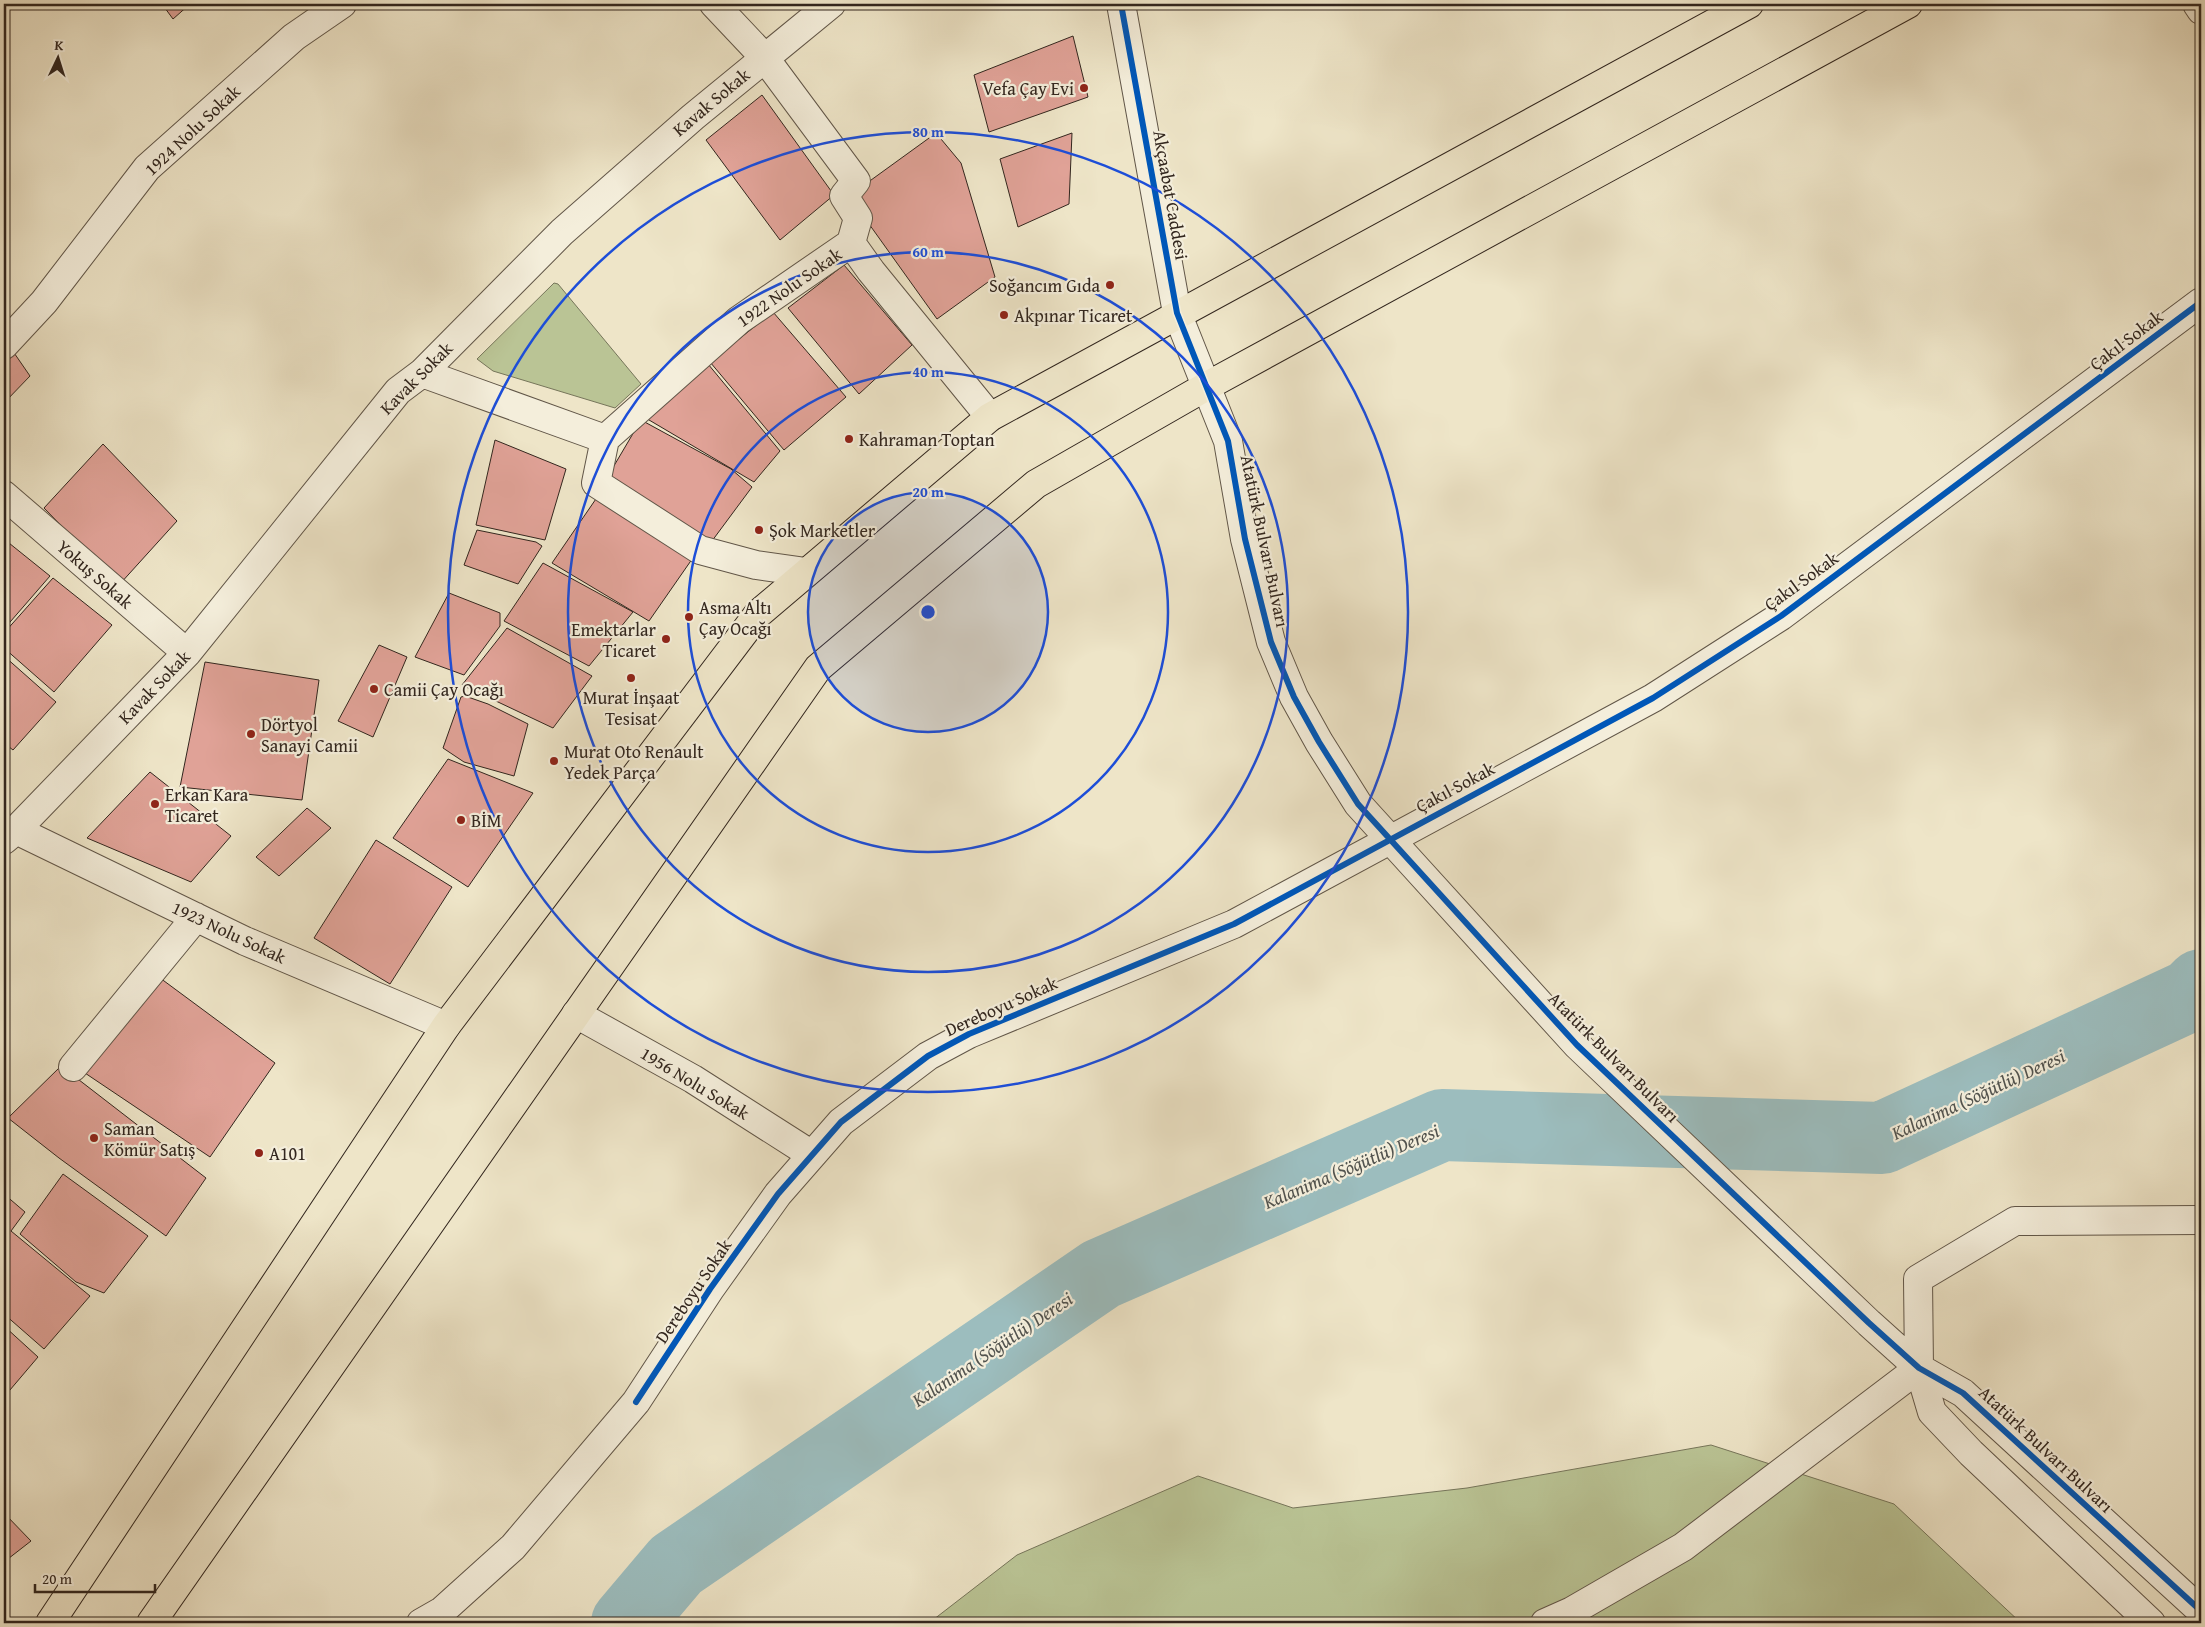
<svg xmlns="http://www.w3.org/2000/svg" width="2205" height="1627" font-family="'Gentium Book Plus',serif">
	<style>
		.green { fill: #bac495; stroke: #76755a }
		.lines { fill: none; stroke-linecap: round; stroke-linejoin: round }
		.river { stroke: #9cbdbe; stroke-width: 72 }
		.building { fill: #e0a297; stroke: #32261e }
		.minor-casing { stroke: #615648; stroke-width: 30 }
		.major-casing { stroke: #32261e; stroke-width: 30 }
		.minor { stroke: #f4eedb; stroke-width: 28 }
		.major { stroke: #eee5c8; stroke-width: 28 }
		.cycleway-casing { stroke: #f4eedb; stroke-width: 9 }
		.cycleway { stroke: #0057b8; stroke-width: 6 }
		.ring { fill: none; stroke: #1d4ed8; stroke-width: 2.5 }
		.poi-dot { fill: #8f2418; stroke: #f4eedb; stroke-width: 2 }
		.labels { text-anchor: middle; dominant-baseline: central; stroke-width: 4.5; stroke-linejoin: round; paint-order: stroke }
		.poi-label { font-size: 18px; fill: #32261e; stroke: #f4eedb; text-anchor: start }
		.street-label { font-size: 18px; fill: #32261e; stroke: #f4eedb }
		.water-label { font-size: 19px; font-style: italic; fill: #52534e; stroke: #f4eedb }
		.centre { fill: #1d4ed8; stroke: #f4eedb; stroke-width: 2.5 }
		.ring-label { font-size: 15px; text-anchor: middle; font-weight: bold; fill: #1d4ed8; stroke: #f4eedb; stroke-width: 4.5; stroke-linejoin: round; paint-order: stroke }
	</style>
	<rect width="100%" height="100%" fill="#eee5c8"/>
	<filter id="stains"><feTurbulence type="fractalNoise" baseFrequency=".004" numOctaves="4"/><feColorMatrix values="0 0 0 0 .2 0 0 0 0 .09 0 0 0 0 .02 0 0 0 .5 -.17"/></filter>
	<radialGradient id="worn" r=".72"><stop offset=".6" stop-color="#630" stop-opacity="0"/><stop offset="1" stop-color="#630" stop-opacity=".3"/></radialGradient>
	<path class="green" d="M554 283 558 284 641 384 615 408 493 371 477 359Z
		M1711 1445 1894 1504 2021 1623H929L1017 1555 1198 1476 1293 1508 1467 1488Z"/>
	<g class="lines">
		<path class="river" d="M627 1623 676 1565 1101 1274 1442 1125 1882 1138 2191 995 2201 985"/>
	</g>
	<path class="building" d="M162 4H190L173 19Z
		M1073 36 1088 97 989 132 974 75Z
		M762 95 834 195 780 240 706 140Z
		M936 133 961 163 995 277 937 319 849 196Z
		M1072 133 1069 204 1018 227 1000 159Z
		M844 265 912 345 859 394 788 308Z
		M773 312 846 397 784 450 710 362Z
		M10 347 30 376 4 403V353Z
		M708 364 780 451 754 482 644 417Z
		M641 420 731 469 752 487 709 545 605 481Z
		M495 440 566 469 545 540 476 525Z
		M103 444 177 521 119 585 44 508Z
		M600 493 697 552 649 621 552 563Z
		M477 530 536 542 542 546 518 584 464 565Z
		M4 539 50 576 4 629Z
		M543 563 633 612 589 666 504 621Z
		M53 578 112 625 54 692 4 648V633Z
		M449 593 500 613V626L464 675 415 657Z
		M507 628 592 676 553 728 462 685Z
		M379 645 407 657 373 737 338 721Z
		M4 656 56 702 13 750 4 743Z
		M205 662 319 680 302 800 180 787Z
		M465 696 488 704 528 724 514 776 464 762 443 748 461 697Z
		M448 759 533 793 468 887 393 838Z
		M150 772 231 836 191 882 87 838Z
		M307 808 331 828 279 876 256 857Z
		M376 840 452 887 390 984 314 938Z
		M156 975 275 1063 210 1157 79 1069Z
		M61 1066 206 1178 166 1236 59 1158 8 1118Z
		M63 1174 148 1236 104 1293 76 1282 20 1234Z
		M4 1194 25 1212 11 1231 90 1296 44 1349 4 1314Z
		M4 1326 38 1357 4 1397Z
		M4 1513 31 1541 4 1562Z"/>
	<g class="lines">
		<defs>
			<path id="minor" d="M714 4 764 57 856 181 844 196 858 218 851 243
				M1121 4 1177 313 1228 441 1245 539 1271 642 1294 697 1319 742 1358 804 1577 1045 1869 1323 1919 1368 1963 1393 2201 1611
				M2197 4 2201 10
				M4 345 44 302 147 168 294 37 342 4
				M422 373 605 439 596 483 700 550 756 565 806 572
				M605 439 739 320 851 243 871 271 990 417
				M4 495 187 653
				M16 830 245 941 446 1026
				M4 840 16 830 187 653 398 391 422 373 562 232 693 117 831 4
				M576 1014 693 1079 812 1155
				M73 1067 196 917
				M421 1623 442 1611 513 1547 636 1402 710 1289 778 1194 841 1122 928 1056 969 1034 1234 924 1653 698 1781 616 2201 302
				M1545 1623 1572 1611 1683 1547 1919 1368
				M2151 1623 1971 1453 1932 1412 1919 1368 1918 1279 2015 1221 2201 1220"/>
			<path id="major" d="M50 1623 446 1026 758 614 990 417 1749 4
				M151 1623 818 668 1036 484 1207 386 1908 4"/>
		</defs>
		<use href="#minor" class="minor-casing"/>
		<use href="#major" class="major-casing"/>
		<use href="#minor" class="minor"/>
		<use href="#major" class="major"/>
		<defs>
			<path id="cycleway" d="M1121 4 1177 313 1228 441 1245 539 1271 642 1294 697 1319 742 1358 804 1577 1045 1869 1323 1919 1368 1963 1393 2201 1611
				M636 1402 710 1289 778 1194 841 1122 928 1056 969 1034 1234 924 1653 698 1781 616 2201 302"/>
		</defs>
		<use href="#cycleway" class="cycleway-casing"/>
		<use href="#cycleway" class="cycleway"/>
	</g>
	<circle cx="928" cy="612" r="120" fill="#1d4ed8" fill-opacity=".12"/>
	<g class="ring">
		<circle cx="928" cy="612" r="120"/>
		<circle cx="928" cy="612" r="240"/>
		<circle cx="928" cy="612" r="360"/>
		<circle cx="928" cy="612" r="480"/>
	</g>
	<g class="poi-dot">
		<circle cx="1084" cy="88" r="5"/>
		<circle cx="1110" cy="285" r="5"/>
		<circle cx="1004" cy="315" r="5"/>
		<circle cx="849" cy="439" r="5"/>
		<circle cx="759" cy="530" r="5"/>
		<circle cx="689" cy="617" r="5"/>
		<circle cx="666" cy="639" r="5"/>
		<circle cx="631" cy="678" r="5"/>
		<circle cx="374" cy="689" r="5"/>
		<circle cx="251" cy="734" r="5"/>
		<circle cx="554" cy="761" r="5"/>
		<circle cx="155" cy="804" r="5"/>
		<circle cx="461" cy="820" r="5"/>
		<circle cx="94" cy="1138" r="5"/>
		<circle cx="259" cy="1153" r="5"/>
	</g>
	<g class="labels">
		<g class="poi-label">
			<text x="1074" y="88" text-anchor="end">Vefa Çay Evi</text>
			<text x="1100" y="285" text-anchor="end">Soğancım Gıda</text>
			<text x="1014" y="315">Akpınar Ticaret</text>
			<text x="859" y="439">Kahraman Toptan</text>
			<text x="769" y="530">Şok Marketler</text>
			<text x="699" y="607">Asma Altı<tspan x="699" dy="21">Çay Ocağı</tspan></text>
			<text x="656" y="629" text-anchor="end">Emektarlar<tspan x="656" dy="21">Ticaret</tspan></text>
			<text x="384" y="689">Camii Çay Ocağı</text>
			<text x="631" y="697" text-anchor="middle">Murat İnşaat<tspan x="631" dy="21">Tesisat</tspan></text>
			<text x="261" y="724">Dörtyol<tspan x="261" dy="21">Sanayi Camii</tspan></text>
			<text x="564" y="751">Murat Oto Renault<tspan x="564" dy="21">Yedek Parça</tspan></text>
			<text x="165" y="794">Erkan Kara<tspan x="165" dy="21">Ticaret</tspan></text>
			<text x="471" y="820">BİM</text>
			<text x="104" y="1128">Saman<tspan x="104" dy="21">Kömür Satış</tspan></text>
			<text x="269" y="1153">A101</text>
		</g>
		<g class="street-label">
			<text transform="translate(711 102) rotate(-40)">Kavak Sokak</text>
			<text transform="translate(192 130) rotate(-43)">1924 Nolu Sokak</text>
			<text transform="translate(1171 195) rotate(80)">Akçaabat Caddesi</text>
			<text transform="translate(789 287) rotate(-35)">1922 Nolu Sokak</text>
			<text transform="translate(2126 340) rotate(-37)">Çakıl Sokak</text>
			<text transform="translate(416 378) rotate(-45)">Kavak Sokak</text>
			<text transform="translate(1265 541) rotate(78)">Atatürk Bulvarı Bulvarı</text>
			<text transform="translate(95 574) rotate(41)">Yokuş Sokak</text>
			<text transform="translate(1801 581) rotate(-36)">Çakıl Sokak</text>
			<text transform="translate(154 687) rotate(-46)">Kavak Sokak</text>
			<text transform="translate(1455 787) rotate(-28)">Çakıl Sokak</text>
			<text transform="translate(229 932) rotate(25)">1923 Nolu Sokak</text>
			<text transform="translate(1001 1006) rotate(-24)">Dereboyu Sokak</text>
			<text transform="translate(1614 1057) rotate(45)">Atatürk Bulvarı Bulvarı</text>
			<text transform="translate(695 1083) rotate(31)">1956 Nolu Sokak</text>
			<text transform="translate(693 1291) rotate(-56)">Dereboyu Sokak</text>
			<text transform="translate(2046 1449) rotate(43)">Atatürk Bulvarı Bulvarı</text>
		</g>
		<g class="water-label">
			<text transform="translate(1978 1094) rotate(-25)">Kalanima (Söğütlü) Deresi</text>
			<text transform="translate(1351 1166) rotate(-23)">Kalanima (Söğütlü) Deresi</text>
			<text transform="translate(992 1349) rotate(-34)">Kalanima (Söğütlü) Deresi</text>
		</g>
	</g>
	<circle cx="928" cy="612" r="8" class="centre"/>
	<g class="ring-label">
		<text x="928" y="137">80 m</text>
		<text x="928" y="257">60 m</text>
		<text x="928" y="377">40 m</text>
		<text x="928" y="497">20 m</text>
	</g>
	<rect width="2205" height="1627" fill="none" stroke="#eee5c8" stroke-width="20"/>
	<rect x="5" y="5" width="2195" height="1617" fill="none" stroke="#32261e" stroke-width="2.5"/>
	<rect x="10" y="10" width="2185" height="1607" fill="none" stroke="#32261e"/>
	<g transform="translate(58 58) rotate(4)" stroke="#f4eedb" stroke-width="4" paint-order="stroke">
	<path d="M0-4L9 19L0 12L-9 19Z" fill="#32261e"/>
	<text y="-8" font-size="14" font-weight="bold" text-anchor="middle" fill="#32261e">K</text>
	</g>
	<path d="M35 1584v8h120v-8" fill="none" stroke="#32261e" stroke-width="2.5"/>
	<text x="42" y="1584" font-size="15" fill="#32261e" stroke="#f4eedb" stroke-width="4" paint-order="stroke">20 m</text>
	<rect width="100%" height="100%" filter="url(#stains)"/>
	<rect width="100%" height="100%" fill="url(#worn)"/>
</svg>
